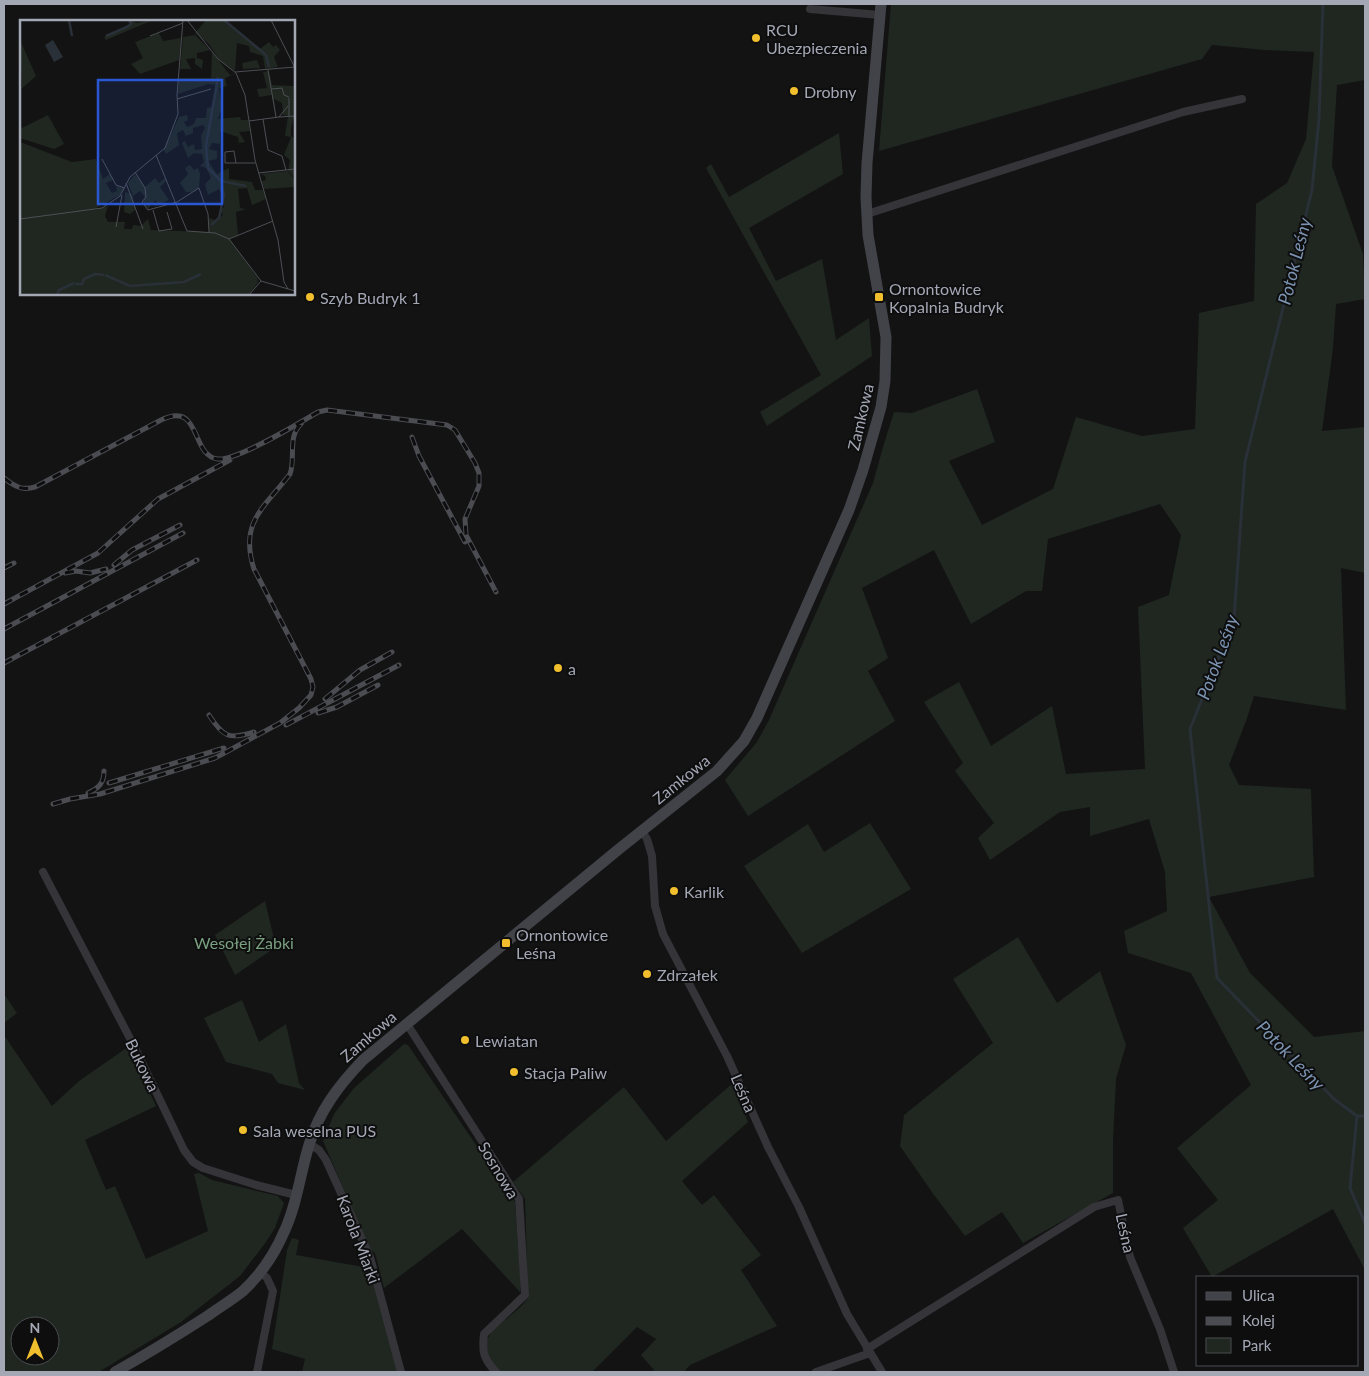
<svg xmlns="http://www.w3.org/2000/svg" width="1369" height="1376" font-family="Lato,sans-serif">
	<style>
		.green { fill: #1f2720; fill-rule: evenodd }
		.lines { fill: none; stroke-linecap: round; stroke-linejoin: round }
		.stream { stroke: #293038; stroke-width: 3 }
		.street { stroke: #343439; stroke-width: 8 }
		.secondary { stroke: #424349; stroke-width: 11 }
		.rail-casing { stroke: #4b4c52; stroke-width: 5 }
		.rail { stroke: #0e0e0f; stroke-width: 3; stroke-dasharray: 9; stroke-linecap: butt }
		.poi-dot { fill: #f1bf2e; stroke: #0e0e0f; stroke-width: 2 }
		.labels { text-anchor: middle; dominant-baseline: central; stroke-width: 4; stroke-linejoin: round; paint-order: stroke }
		.poi-label { font-size: 16px; fill: #a4a8b5; stroke: #0e0e0f; text-anchor: start }
		.street-label { font-size: 16px; fill: #a4a8b5; stroke: #0e0e0f }
		.park-label { font-size: 16px; fill: #7ba080; stroke: #0e0e0f }
		.water-label { font-size: 18px; font-style: italic; fill: #7b93b0; stroke: #0e0e0f }
		.inset-river { fill: none; stroke: #293038; stroke-width: 2.5 }
		.inset-road { fill: none; stroke: #4d4f54; stroke-width: 1 }
		.view { fill: #2a57d4; fill-opacity: 0.15; stroke: #2a57d4; stroke-width: 2.5 }
		.inset-edge { fill: none; stroke: #a4a8b5; stroke-width: 2.5 }
	</style>
	<rect width="100%" height="100%" fill="#131314"/>
	<path class="green" d="M891 4H1365V80L1337 85 1332 166 1363 254 1365 299 1336 304 1333 348 1322 431 1365 427V573L1341 568 1346 710 1254 696 1246 721 1229 765 1239 785 1311 789 1314 877 1209 897 1250 973 1314 1037 1365 1031V1270L1333 1209 1212 1277 1183 1228 1218 1200 1177 1148 1251 1085 1191 973 1128 953 1124 931 1167 911 1165 872 1149 819 1090 836V807L1060 812 990 860 978 838 994 823 955 771 963 763 924 702 959 682 991 746 1052 706 1066 774 1145 769 1138 607 1169 595 1181 535 1160 504 1048 539 1042 591H1026L971 624 934 550 862 588 888 658 868 671 895 721 748 816 725 780 757 742 769 720 873 483 883 447 894 412 912 413 977 389 995 442 949 461 982 525 1053 489 1076 417 1142 436 1195 429 1199 313 1254 301 1256 204 1287 183 1306 139 1314 52 1265 50 1212 45 1202 59 879 151Z
		M839 133 843 174 749 228 776 281 822 259 836 340 869 318 872 356 767 426 760 412 821 375 706 168 711 164 729 197Z
		M870 823 911 889 802 953 744 866 808 824 824 852Z
		M265 901 276 947 235 975 215 935Z
		M1018 937 1057 1003 1100 971 1126 1045 1116 1079 1113 1140V1193L1023 1243 1002 1212 965 1236 934 1195 900 1146 904 1115 993 1043 953 979Z
		M4 994 17 1013 4 1023Z
		M242 1000 259 1042 286 1024 299 1083 305 1090 278 1083 272 1074 226 1062 204 1018Z
		M4 1035 52 1106 79 1081 128 1047 156 1106 85 1140 106 1190 115 1186 146 1259 208 1231 194 1174 199 1173 212 1180 278 1196 284 1203 275 1228 266 1242 240 1276 181 1322 102 1370 99 1372H4ZM20 1326H50V1356H20Z
		M404 1044 408 1045 515 1202 521 1282 520 1292 462 1229 384 1288 375 1253 369 1248 323 1141 334 1114 354 1088Z
		M733 1083 748 1122 682 1181 702 1205 714 1195 761 1255 741 1270 777 1326 690 1365 684 1372H652L654 1370 641 1355 656 1339 637 1327 592 1372H500C465 1331 507 1327 528 1298L525 1199 513 1182 624 1087 666 1141Z
		M292 1238 299 1240 296 1255 369 1268 398 1372H302L305 1359 272 1349 287 1250Z"/>
	<g class="lines">
		<path class="stream" d="M1323 4 1319 119 1312 190 1245 462 1234 619 1190 729 1217 978 1334 1099 1357 1116 1350 1188 1365 1223
			M1357 1116H1365"/>
		<path class="street" d="M810 9 880 15
			M867 214 1183 112 1242 99
			M642 831 647 839 652 856 655 906 663 934 727 1056 768 1147 799 1207 847 1314 882 1372
			M43 872 134 1046 184 1150 193 1162 203 1168 256 1185 296 1195
			M407 1024 519 1199 525 1295 484 1334C482 1352 483 1358 496 1372
			M309 1144 319 1150 326 1160 370 1257 401 1372
			M867 1349 1094 1207 1118 1200 1130 1257 1160 1329 1174 1372
			M257 1372 273 1291 267 1278 260 1272
			M816 1372 870 1353"/>
		<path class="secondary" d="M115 1372C147 1354 178 1335 209 1315 220 1307 232 1300 243 1291 260 1275 275 1253 284 1232 297 1205 300 1174 309 1145 319 1111 339 1085 363 1060L619 849 717 771 744 741 757 718 849 510 863 470 881 407 885 381 886 337 868 235 866 197 867 163 881 4"/>
		<defs>
			<path id="rail" d="M412 437 419 456 465 542
				M4 478C14 486 22 491 35 487L161 420C202 400 190 456 218 459 237 461 299 423 318 412L327 410 447 425 455 430 475 463 479 473V486L465 519 466 535 496 592
				M114 565 132 550 180 525
				M4 568 14 563
				M65 573 76 571 90 573 106 569
				M4 604 98 553 158 499 230 460
				M4 629 183 533
				M4 663 197 560
				M325 699 360 670 392 652
				M318 713 337 707 378 685
				M209 715C223 737 229 740 254 732
				M286 725 399 665
				M109 783 224 748
				M88 793C99 788 104 783 104 771
				M53 804 70 799 100 794 215 758 280 723 299 708 311 695 313 687 311 679 254 569C239 522 264 508 290 474 296 458 287 437 301 424"/>
		</defs>
		<use href="#rail" class="rail-casing"/>
		<use href="#rail" class="rail"/>
	</g>
	<g class="poi-dot">
		<circle cx="756" cy="38" r="5"/>
		<circle cx="794" cy="91" r="5"/>
		<circle cx="310" cy="297" r="5"/>
		<rect x="874" y="292" width="10" height="10" rx="2.5"/>
		<circle cx="558" cy="668" r="5"/>
		<circle cx="674" cy="891" r="5"/>
		<rect x="501" y="938" width="10" height="10" rx="2.5"/>
		<circle cx="647" cy="974" r="5"/>
		<circle cx="465" cy="1040" r="5"/>
		<circle cx="514" cy="1072" r="5"/>
		<circle cx="243" cy="1130" r="5"/>
	</g>
	<g class="labels">
		<g class="poi-label">
			<text x="766" y="29">RCU<tspan x="766" dy="18">Ubezpieczenia</tspan></text>
			<text x="804" y="91">Drobny</text>
			<text x="889" y="288">Ornontowice<tspan x="889" dy="18">Kopalnia Budryk</tspan></text>
			<text x="320" y="297">Szyb Budryk 1</text>
			<text x="568" y="668">a</text>
			<text x="684" y="891">Karlik</text>
			<text x="516" y="934">Ornontowice<tspan x="516" dy="18">Leśna</tspan></text>
			<text x="657" y="974">Zdrzałek</text>
			<text x="475" y="1040">Lewiatan</text>
			<text x="524" y="1072">Stacja Paliw</text>
			<text x="253" y="1130">Sala weselna PUS</text>
		</g>
		<g class="street-label">
			<text transform="translate(860 417) rotate(-77)">Zamkowa</text>
			<text transform="translate(681 779) rotate(-39)">Zamkowa</text>
			<text transform="translate(368 1036) rotate(-41)">Zamkowa</text>
			<text transform="translate(143 1065) rotate(64)">Bukowa</text>
			<text transform="translate(744 1093) rotate(67)">Leśna</text>
			<text transform="translate(499 1170) rotate(59)">Sosnowa</text>
			<text transform="translate(1126 1233) rotate(78)">Leśna</text>
			<text transform="translate(359 1239) rotate(69)">Karola Miarki</text>
		</g>
		<g class="park-label">
			<text x="244" y="942">Wesołej Żabki</text>
		</g>
		<g class="water-label">
			<text transform="translate(1294 261) rotate(-76)">Potok Leśny</text>
			<text transform="translate(1217 657) rotate(-70)">Potok Leśny</text>
			<text transform="translate(1291 1055) rotate(46)">Potok Leśny</text>
		</g>
	</g>
	<g transform="translate(20 20)">
		<rect width="275" height="275" fill="#131314"/>
		<path d="M109 0 117 3 133 0 86 20 84 17 110 4ZM186 0H205L240 29 249 22 253 27 256 25 260 30 254 37 258 47 245 49 243 36 230 32 229 26 217 23 215 51 200 41 189 24 175 13ZM139 13 143 21 161 18 159 40 120 54 111 44 123 38 115 22ZM175 15 190 30 177 33V38L183 40 182 49 175 44V38L166 39 171 49H160L163 17ZM0 20 16 56 0 70 2 66ZM192 32 210 55 215 54 205 58 207 66 199 68 202 87 198 99 220 97 221 100H228L230 111 219 112 225 122 219 123 218 117 200 111V124L192 123 189 129 197 131V139L188 141 197 154 209 148V159L232 162 235 170H243L246 179 232 185 227 168 218 169 220 188 226 189 216 192 218 215 209 219 237 257 238 262 229 275H0V122L52 142 76 139 83 159 90 154 93 160 86 163 92 173 97 171 96 166 104 168 100 175 73 190 88 186 85 196 88 202H105L104 209H112L113 205 121 206 128 199 131 210 189 212V198L198 201 203 194 200 191 204 187 203 177 199 169 188 175 185 164 191 158 186 148 180 146 184 142 182 134 174 133 168 138 162 123 165 121 168 127 174 124 175 130 182 129 181 115 185 108 183 105 173 108V113L166 116 163 110 157 113 159 125 146 134 144 130 159 97 167 95 168 100 164 102 167 107 174 104 176 98H186L187 88 192 87 197 65 188 64 158 74 159 58H191ZM237 40 240 48 223 49 222 43ZM249 51 252 65 274 66 275 93 271 108V116L275 119V158L268 151 270 140 264 135 271 117 265 116 268 96 263 95 262 83 254 79 256 97 252 75 239 77 237 69 247 68 243 52ZM28 95 44 124 34 129 0 118V109ZM170 145 174 150 178 148 180 154 179 168 171 172H166L160 163 168 154 165 148ZM267 151 275 159V167L244 169 242 161 246 160 245 156 240 154ZM115 154 125 167 135 158 139 163 145 158 146 161 140 167 149 180 132 188 137 184 136 180 128 189 123 183 125 177 120 171 113 176 108 163ZM105 172 112 174 115 186V190L110 194 104 192Z" fill="#1f2720"/>
		<path d="M33 20 43 37 34 42 25 25Z" fill="#293038"/>
		<path class="inset-river" d="M49 0 52 16M204 0 246 35 249 47M86 16 107 7 111 4 109 0M201 161 226 166M191 205 199 198 204 175 201 161 188 148 186 126 198 57M85 255 110 266 164 262M164 262 181 254M55 264H62L64 259 75 254 84 255M37 275 39 270 54 263"/>
		<path class="inset-road" d="M167 0 198 39 216 53 225 75 235 140 258 220 264 262 268 269M251 0 275 48M130 16 163 3M248 50 256 97M215 52 275 47M252 69 262 68 264 75 269 77M157 79 191 69M269 96V78M259 97 275 96M243 99 248 130 262 136 266 150M229 101 259 97 268 86M136 135 167 211 195 213 209 219 241 261 275 271M82 139 96 165 105 168M216 143 214 131 205 132V143H235M115 152 125 168 126 177 122 182 128 190 157 182M238 153 275 149M106 163 123 209M157 182 179 168 188 194 189 212M133 190 139 211 152 209 147 192M0 199 82 188 100 176 110 157 145 128 158 94 157 75 163 0M96 207 102 175M209 219 253 201M229 275 241 261"/>
		<path class="view" d="M78 60H202V184H78Z"/>
		<rect width="275" height="275" class="inset-edge"/>
	</g>
	<rect width="1369" height="1376" fill="none" stroke="#a4a8b5" stroke-width="10"/>
	<rect x="1196" y="1276" width="162" height="90" fill="#0e0e0f" stroke="#4a4c51"/>
	<rect x="1206" y="1292" width="25" height="8" fill="#424349" stroke="#4a4c51"/>
	<text x="1242" y="1301" font-size="15" fill="#a4a8b5">Ulica</text>
	<rect x="1206" y="1317" width="25" height="8" fill="#4b4c52" stroke="#4a4c51"/>
	<text x="1242" y="1326" font-size="15" fill="#a4a8b5">Kolej</text>
	<rect x="1206" y="1338" width="25" height="15" fill="#1f2720" stroke="#4a4c51"/>
	<text x="1242" y="1351" font-size="15" fill="#a4a8b5">Park</text>
	<g transform="translate(35 1341)"><circle r="24" fill="#0e0e0f" stroke="#4a4c51"/>
	<path d="M0-4L9 19L0 12L-9 19Z" fill="#f1bf2e"/>
	<text y="-8" font-size="14" font-weight="bold" text-anchor="middle" fill="#a4a8b5">N</text>
	</g>
</svg>
